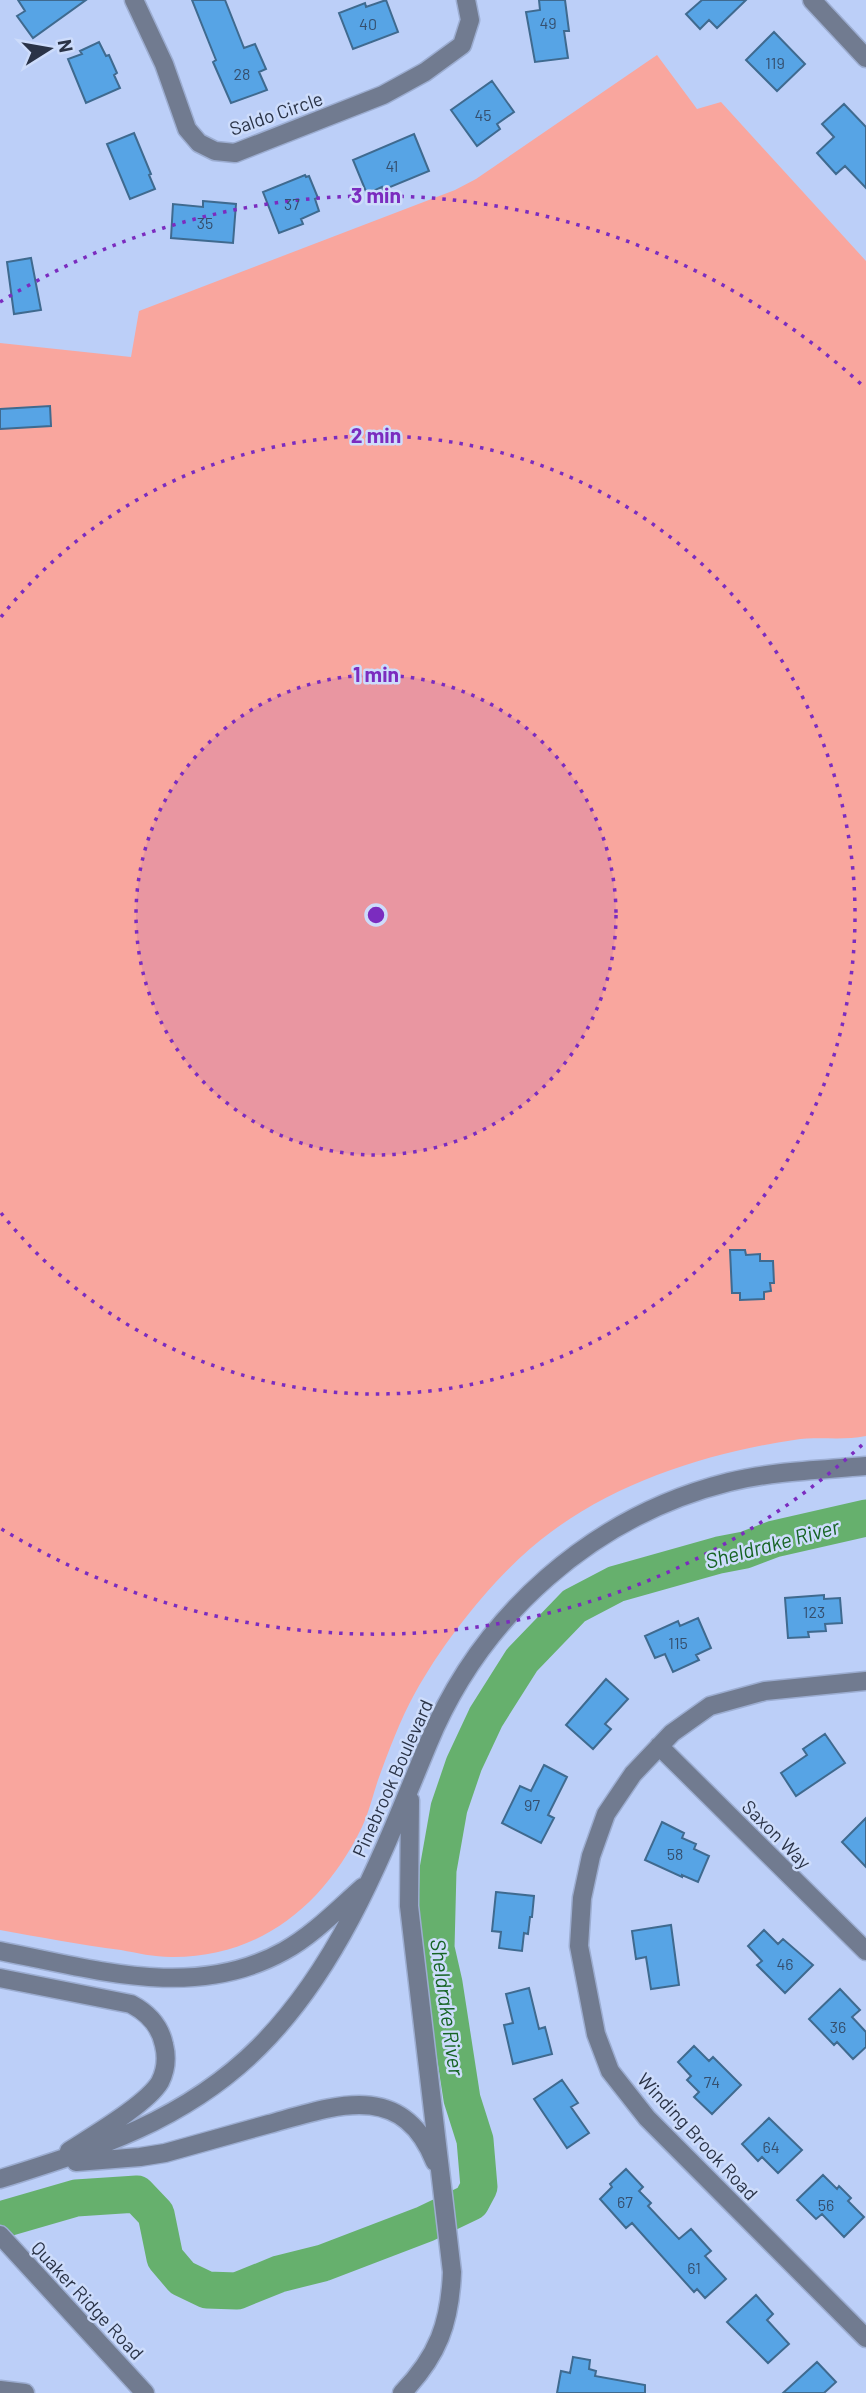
<svg xmlns="http://www.w3.org/2000/svg" width="866" height="2393" font-family="Barlow,sans-serif">
	<style>
		.green { fill: #f9a69e }
		.lines { fill: none; stroke-linecap: round; stroke-linejoin: round }
		.river { stroke: #66b06d; stroke-width: 37 }
		.building { fill: #57a4e5; stroke: #3f6a8f; stroke-width: 2 }
		.minor-casing { stroke: #9cadd1; stroke-width: 21 }
		.minor { stroke: #717b90; stroke-width: 18 }
		.ring { fill: none; stroke: #7b2cbf; stroke-width: 3.5; stroke-dasharray: 3.5 7 }
		.labels { text-anchor: middle; dominant-baseline: central; stroke-width: 5; stroke-linejoin: round; paint-order: stroke }
		.number-label { font-size: 16px; fill: #354f6e }
		.street-label { font-size: 19px; fill: #2a3347; stroke: #cddcfb }
		.water-label { font-size: 21px; font-style: italic; fill: #166424; stroke: #cddcfb }
		.centre { fill: #7b2cbf; stroke: #cddcfb; stroke-width: 3.5 }
		.ring-label { font-size: 21px; text-anchor: middle; font-weight: bold; fill: #7b2cbf; stroke: #cddcfb; stroke-width: 5; stroke-linejoin: round; paint-order: stroke }
	</style>
	<rect width="100%" height="100%" fill="#bccff8"/>
	<path class="green" d="M657 55 697 109 721 102 866 261V1436C842 1441 818 1436 794 1440 711 1452 619 1481 551 1532 500 1569 446 1637 415 1693 400 1720 389 1750 378 1780 373 1795 369 1812 362 1827 324 1905 260 1958 171 1957 154 1957 137 1953 121 1950 80 1945 40 1937 0 1930V343L131 357 139 311 455 190 476 179Z"/>
	<g class="lines">
		<path class="river" d="M0 2220 76 2198 137 2194 156 2214 165 2258 182 2278 207 2290 237 2291 279 2274 323 2263 425 2224 471 2202 479 2187 475 2140 462 2099 444 1983 436 1948 438 1870 449 1808 464 1764 486 1717 522 1660 574 1606 616 1584 719 1555 745 1550 774 1539 866 1518"/>
	</g>
	<path class="building" d="M18 0H86L33 38 17 16 25 11Z
		M192 0H225L244 48 255 44 266 69 259 72 267 90 231 103 213 62 216 60Z
		M386 0 398 32 353 49 339 13 365 3 366 7Z
		M539 0H565L569 31H564L568 58 535 62 526 12 540 10Z
		M702 0H746L717 28 709 20 700 29 686 14Z
		M774 32 805 64 777 91 746 60Z
		M99 42 106 56 109 55 117 73 114 75 120 88 86 103 68 59 82 54 80 51Z
		M492 81 514 112 497 124 500 129 477 146 451 110Z
		M844 104 866 127V188L845 166 836 174 817 153 834 137 822 124Z
		M134 133 151 174 149 175 155 189 130 199 107 144Z
		M414 134 429 171 383 190 382 187 367 194 353 160Z
		M305 175 306 177 309 176 318 198 315 199 319 211 301 219 303 224 279 233 263 192Z
		M203 201 236 204 233 243 171 238 173 204 203 207Z
		M31 258 41 310 14 314 7 262Z
		M50 406 51 426 0 429V409Z
		M730 1250H745L746 1255 760 1254V1261H773L774 1283H770L771 1291 764 1292V1299L740 1300V1293H732Z
		M824 1595V1599L840 1598 842 1623 825 1624 826 1631 808 1632 809 1637 788 1638 785 1598Z
		M698 1618 711 1648 696 1655 699 1660 673 1672 665 1654 655 1658 645 1636 678 1621 680 1626Z
		M606 1679 628 1699 605 1724 611 1729 593 1749 566 1725Z
		M825 1734 845 1763 796 1796 781 1773 807 1755 803 1749Z
		M544 1765 567 1777 548 1815 554 1818 541 1843 502 1823 520 1786 531 1791Z
		M866 1818V1867L842 1842Z
		M662 1822 684 1833 682 1838 696 1844 694 1849 709 1856 698 1882 682 1875V1877L645 1860Z
		M496 1892 534 1896 532 1917H530L528 1934 524 1933 522 1951 499 1948 501 1932 492 1931Z
		M671 1925 679 1985 651 1989 646 1957 636 1959 632 1931Z
		M764 1930 778 1944 783 1939 813 1965 785 1993 757 1965 762 1961 748 1946Z
		M529 1988 539 2029 545 2027 552 2054 513 2064 504 2025 513 2023 506 1994Z
		M840 1989 860 2010 852 2017 866 2032V2047L853 2059 837 2042 834 2045 809 2019Z
		M694 2046 709 2061 713 2057 741 2085 712 2114 694 2097 699 2092 687 2080 691 2076 678 2062Z
		M562 2080 578 2103 571 2107 589 2133 567 2148 534 2099Z
		M769 2118 802 2150 778 2173 762 2157 758 2161 742 2144Z
		M626 2169 643 2187 639 2191 651 2203 648 2206 679 2239 691 2229 711 2251 705 2256 726 2279 705 2298 697 2289 694 2292 632 2223 626 2228 600 2199 612 2187 610 2184Z
		M823 2175 837 2189 839 2186 851 2198 848 2201 864 2217 844 2237 822 2214 816 2219 797 2200Z
		M756 2295 773 2314 767 2320 789 2344 768 2363 727 2322Z
		M573 2357 590 2360 589 2369 596 2371 595 2376 645 2385V2393H557L561 2371 570 2373Z
		M817 2362 836 2382 824 2393H783Z"/>
	<g class="lines">
		<defs>
			<path id="minor" d="M134 0 164 64 187 129 199 143 215 151 235 153 383 95 425 72 462 45 470 20 466 0
				M812 0 866 58
				M866 1681 765 1691 710 1706 672 1733 633 1774 606 1814 591 1856 582 1898 579 1946 596 2034 610 2071 647 2118 866 2338
				M659 1746 866 1951
				M0 1951C94 1969 194 2001 284 1951 313 1935 338 1909 363 1887
				M0 1978 131 2004C148 2013 160 2025 164 2045 167 2057 166 2070 160 2082 147 2104 92 2136 69 2151
				M76 2162 140 2157 165 2153C200 2143 234 2134 269 2124 334 2106 402 2079 435 2162
				M0 2179C96 2149 186 2120 259 2047 342 1964 384 1850 428 1744 481 1615 593 1516 729 1482 774 1471 820 1470 866 1466
				M0 2235 145 2393
				M0 2390 25 2393
				M402 2393C438 2356 450 2323 452 2272L409 1906 410 1800"/>
		</defs>
		<use href="#minor" class="minor-casing"/>
		<use href="#minor" class="minor"/>
	</g>
	<circle cx="376" cy="915" r="240" fill="#7b2cbf" fill-opacity=".12"/>
	<g class="ring">
		<circle cx="376" cy="915" r="240"/>
		<path d="M1 617A479 479 0 1 1 1 1213"/>
		<path d="M862 1445A719 719 0 0 1 0 1528M0 302A719 719 0 0 1 862 385"/>
	</g>
	<g class="labels">
		<g class="number-label">
			<text x="548" y="22">49</text>
			<text x="368" y="23">40</text>
			<text x="775" y="62">119</text>
			<text x="242" y="73">28</text>
			<text x="483" y="114">45</text>
			<text x="392" y="165">41</text>
			<text x="292" y="203">37</text>
			<text x="205" y="222">35</text>
			<text x="814" y="1611">123</text>
			<text x="678" y="1642">115</text>
			<text x="532" y="1804">97</text>
			<text x="675" y="1853">58</text>
			<text x="785" y="1963">46</text>
			<text x="838" y="2026">36</text>
			<text x="712" y="2081">74</text>
			<text x="771" y="2146">64</text>
			<text x="625" y="2201">67</text>
			<text x="826" y="2204">56</text>
			<text x="694" y="2267">61</text>
		</g>
		<g class="street-label">
			<text transform="translate(276 113) rotate(-19)">Saldo Circle</text>
			<text transform="translate(392 1778) rotate(-66)">Pinebrook Boulevard</text>
			<text transform="translate(777 1834) rotate(45)">Saxon Way</text>
			<text transform="translate(698 2136) rotate(47)">Winding Brook Road</text>
			<text transform="translate(88 2300) rotate(47)">Quaker Ridge Road</text>
		</g>
		<g class="water-label">
			<text transform="translate(772 1543) rotate(-15)">Sheldrake River</text>
			<text transform="translate(448 2007) rotate(82)">Sheldrake River</text>
		</g>
	</g>
	<circle cx="376" cy="915" r="10" class="centre"/>
	<g class="ring-label">
		<text x="376" y="203">3 min</text>
		<text x="376" y="443">2 min</text>
		<text x="376" y="682">1 min</text>
	</g>
	<g transform="translate(49 49) rotate(79)" stroke="#cddcfb" stroke-width="5" paint-order="stroke">
	<path d="M0-5L12 26L0 18L-12 26Z" fill="#2a3347"/>
	<text y="-10" font-size="19" font-weight="bold" text-anchor="middle" fill="#2a3347">N</text>
	</g>
</svg>
